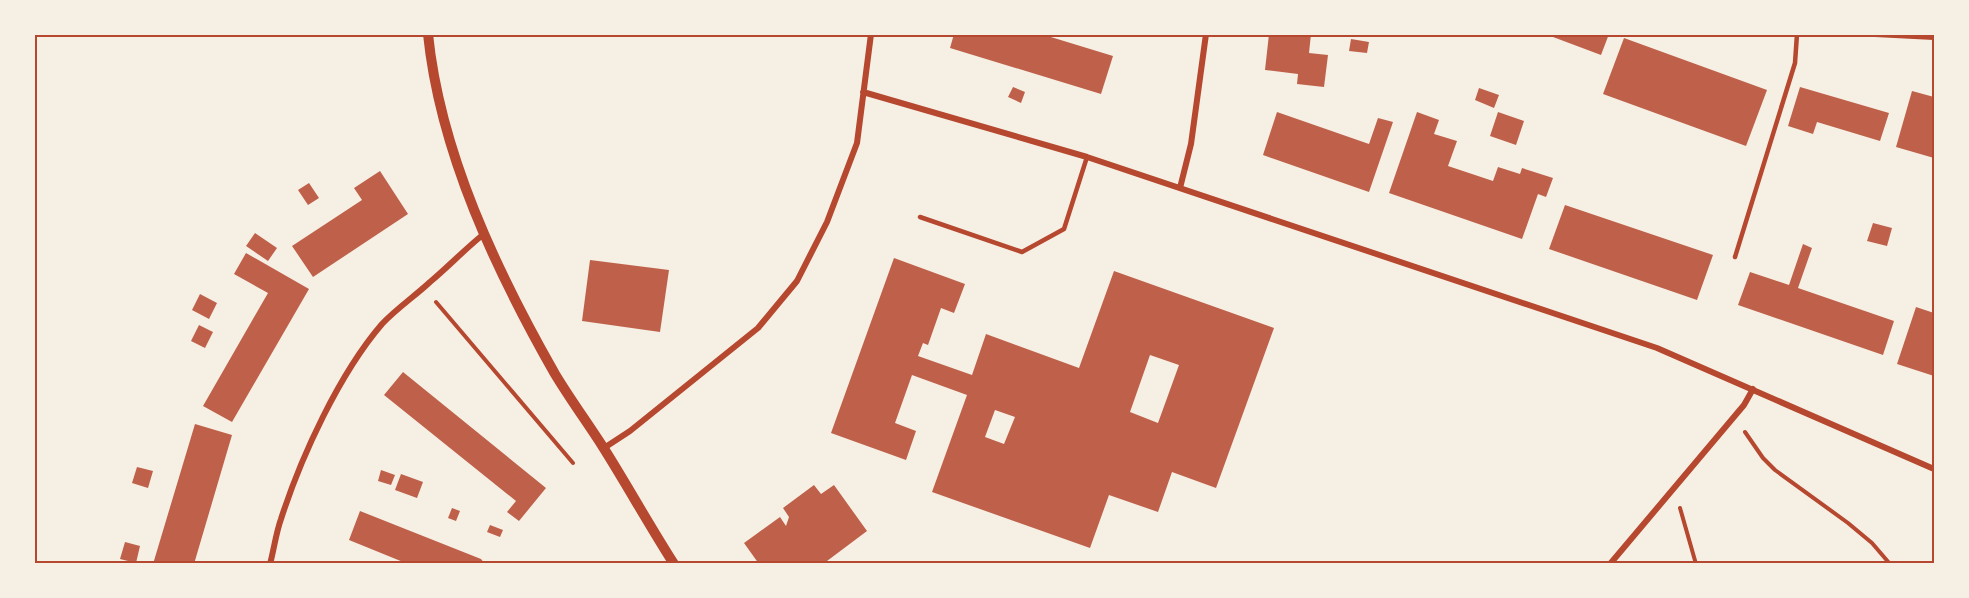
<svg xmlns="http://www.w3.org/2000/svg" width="1969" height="598" font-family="Montserrat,sans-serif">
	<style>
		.building { fill: #bf614a; fill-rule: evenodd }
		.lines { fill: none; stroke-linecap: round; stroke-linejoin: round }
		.path { stroke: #b5482f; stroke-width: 4 }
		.service { stroke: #b5482f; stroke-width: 4.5 }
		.minor { stroke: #b5482f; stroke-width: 6 }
		.tertiary { stroke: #b5482f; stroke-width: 10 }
		.neatline { fill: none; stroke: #b5482f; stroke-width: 2 }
	</style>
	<rect width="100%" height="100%" fill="#f6efe4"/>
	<path class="building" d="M954 34H1041L1113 56 1101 94 950 48Z
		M1269 34H1311L1309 53 1328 55 1324 87 1297 84 1298 74 1265 70Z
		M1545 34H1609L1601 55Z
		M1624 38 1767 90 1746 146 1603 94Z
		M1351 39 1369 42 1367 53 1349 51Z
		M1013 87 1025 92 1021 103 1008 97Z
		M1800 87 1889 113 1880 141 1817 122 1813 134 1788 126Z
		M1479 88 1499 95 1494 108 1475 100Z
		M1912 91 1934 97V158L1896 147Z
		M1277 112 1369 144 1378 118 1393 122 1369 192 1263 155Z
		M1417 112 1439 120 1434 134 1457 141 1448 166 1493 181 1498 167 1520 174 1522 168 1553 178 1546 197 1538 194 1522 239 1389 193Z
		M1498 112 1524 121 1516 145 1490 136Z
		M380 171 408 214 313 277 292 246 362 200 354 188Z
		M309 183 319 198 308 205 298 190Z
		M1565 205 1713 255 1697 300 1549 249Z
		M1873 223 1892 228 1887 246 1867 241Z
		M255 233 277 248 268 261 246 246Z
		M1803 244 1812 248 1798 288 1894 321 1883 355 1738 305 1750 272 1789 285Z
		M246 253 309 289 232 422 203 406 268 293 234 274Z
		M894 258 965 284 954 313 941 308 928 345 923 343 918 356 972 375 986 334 1079 368 1114 271 1274 328 1216 488 1172 472 1158 512 1109 495 1090 548 932 492 967 395 912 375 895 423 916 431 906 460 831 433ZM1150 355 1179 365 1158 423 1130 412ZM995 410 1015 417 1004 444 985 437Z
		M590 260 669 270 660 332 582 321Z
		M200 294 217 303 209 319 192 310Z
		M1916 307 1934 313V376L1897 364Z
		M199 325 213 332 205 348 191 341Z
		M403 372 546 488 519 521 507 512 516 501 384 395Z
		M195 424 232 435 194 564H153Z
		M137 467 153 471 148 488 132 483Z
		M381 470 395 475 391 485 378 481Z
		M401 474 423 482 417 498 395 490Z
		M814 485 821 494 834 485 867 531 823 564H759L744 543 780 517 786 526 789 517 783 508Z
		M452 508 460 511 456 521 448 518Z
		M360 511 481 559 485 564H408L349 540Z
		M490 525 503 530 500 537 487 532Z
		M125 542 140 546 136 563 120 559Z"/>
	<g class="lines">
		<path class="path" d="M436 302 573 463
			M1745 432 1763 458 1775 470 1848 523 1872 543 1890 564
			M1680 508 1696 564"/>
		<path class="service" d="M920 217 1022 252 1064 229 1087 157
			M1735 257 1795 63 1797 34"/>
		<path class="minor" d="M1875 34 1934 37
			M863 92 1087 157 1657 348 1934 469
			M1180 188 1191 144 1206 34
			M604 448 630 431 758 328 797 281 827 222 857 143 871 34
			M270 564C274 549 276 533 281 519 301 457 339 374 382 324 396 309 415 296 430 282 449 266 465 249 485 233
			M1610 564 1744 405 1753 389"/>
		<path class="tertiary" d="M428 34C440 153 497 272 555 374 570 399 587 422 603 447 627 485 649 525 674 564"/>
	</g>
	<rect width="1969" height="598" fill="none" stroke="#f6efe4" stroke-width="72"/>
	<rect x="36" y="36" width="1897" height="526" class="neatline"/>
</svg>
